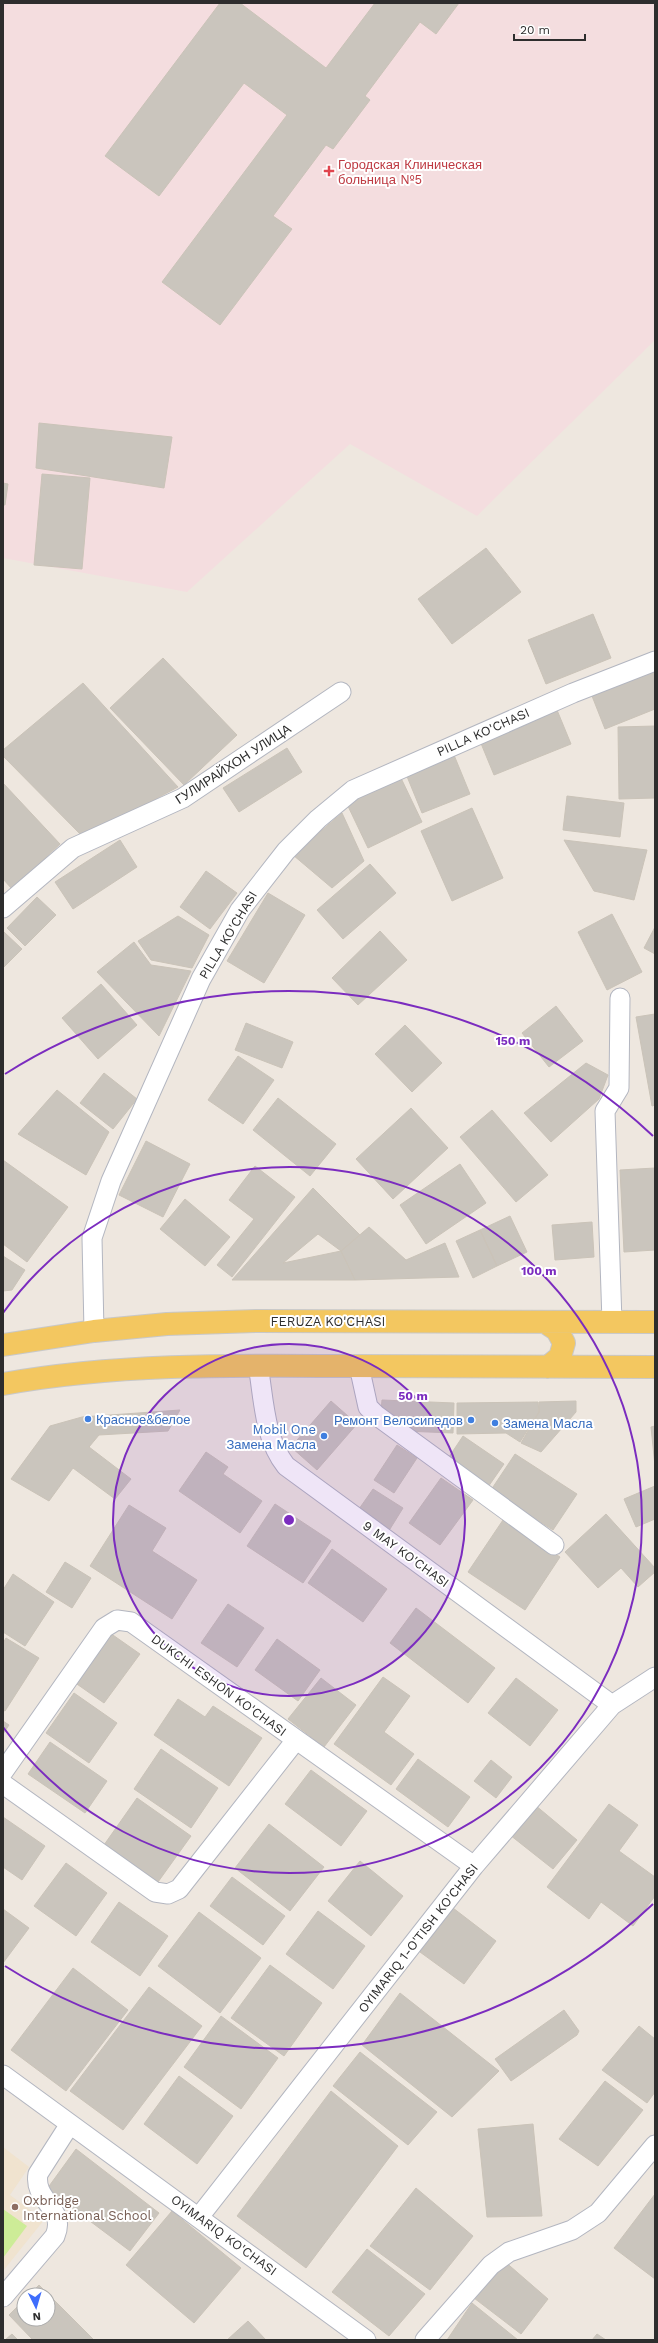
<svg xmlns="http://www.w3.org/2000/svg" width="658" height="2343" font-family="'Work Sans',sans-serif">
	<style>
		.education { fill: #f0e3cf }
		.medical { fill: #f4dddf }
		.pitch { fill: #cdec97 }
		.building { fill: #cac5bd; stroke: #cac3b8; fill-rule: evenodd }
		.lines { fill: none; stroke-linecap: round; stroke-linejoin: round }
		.street-casing { stroke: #b3b6c0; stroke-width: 21 }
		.primary-casing { stroke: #c8c8c8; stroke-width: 24 }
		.street { stroke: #fff; stroke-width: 19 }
		.primary { stroke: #f3c760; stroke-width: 22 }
		.ring { fill: none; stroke: #7b2cbf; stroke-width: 2 }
		.health-dot { fill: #e0444e; stroke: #fff; stroke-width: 1.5 }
		.shop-dot { fill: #3f7fe0; stroke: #fff; stroke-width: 1.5 }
		.education-dot { fill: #8d6e63; stroke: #fff; stroke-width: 1.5 }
		.labels { text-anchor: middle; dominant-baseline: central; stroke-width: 4; stroke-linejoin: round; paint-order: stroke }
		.health-label { font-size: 13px; fill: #be3a42; stroke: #fff; text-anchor: start }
		.street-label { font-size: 13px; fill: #2d2d2d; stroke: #fff }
		.shop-label { font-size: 13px; fill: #366cbe; stroke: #fff; text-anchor: start }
		.education-label { font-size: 13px; fill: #785e54; stroke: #fff; text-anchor: start }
		.centre { fill: #7b2cbf; stroke: #fff; stroke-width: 2 }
		.ring-label { font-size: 12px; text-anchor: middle; font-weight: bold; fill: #7b2cbf; stroke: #fff; stroke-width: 4; stroke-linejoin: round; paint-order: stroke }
	</style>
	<rect width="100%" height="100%" fill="#eee7df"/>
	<path class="education" d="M3 2147 29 2167 10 2195 44 2220 3 2271Z"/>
	<path class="medical" d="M3 3H655V340L477 516 350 444 187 592 3 558Z"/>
	<path class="pitch" d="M3 2209 27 2226 3 2258Z"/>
	<path class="building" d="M220 3H240L326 68 375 3H459L436 34 420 22 365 96 370 100 333 149 326 145 273 216 292 229 220 325 162 282 287 115 244 83 159 196 105 156Z
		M39 423 172 437 164 488 36 468Z
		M42 474 90 478 82 569 34 565Z
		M3 483 8 484 5 505H3Z
		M486 548 521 592 452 644 418 599Z
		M593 614 611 658 546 684 528 640Z
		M163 658 237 735 184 785 110 708Z
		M655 671V709L605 729 592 696Z
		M83 683 178 787 83 837 3 756V750Z
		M557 710 571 744 494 775 480 741Z
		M655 726V798L619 799 618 727Z
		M287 748 302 772 239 812 223 788Z
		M454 755 470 794 422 813 406 774Z
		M400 776 422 822 368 848 346 802Z
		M3 783 60 844 12 889 3 879Z
		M567 796 624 803 620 837 563 830Z
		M472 808 503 878 452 901 421 831Z
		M342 813 364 861 332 888 293 855Z
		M120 840 137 867 73 909 55 882Z
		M564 840 647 850 634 900 594 891Z
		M370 864 396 893 343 939 317 910Z
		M206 871 237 893 210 929 180 907Z
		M268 893 305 915 264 983 227 961Z
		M37 897 56 915 25 946 7 928Z
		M612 914 642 972 607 990 578 932Z
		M178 916 209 935 192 968 151 960 138 941Z
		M655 927V954L644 948Z
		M380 931 407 960 358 1005 332 978Z
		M4 932 22 949 3 968V933Z
		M134 942 151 965 191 971 159 1036 97 972Z
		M101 984 137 1025 98 1059 62 1018Z
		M556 1006 583 1041 549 1067 522 1033Z
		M655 1014V1105L652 1106 636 1017Z
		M246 1023 293 1042 282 1068 235 1050Z
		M405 1025 442 1063 412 1092 375 1054Z
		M238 1056 274 1080 243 1124 208 1100Z
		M586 1063 608 1075 599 1099 551 1142 524 1113Z
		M104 1073 137 1099 113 1129 80 1103Z
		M57 1090 109 1132 86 1175 18 1134Z
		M278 1098 336 1144 310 1176 253 1130Z
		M411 1108 448 1148 393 1199 356 1159Z
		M492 1110 548 1175 516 1202 460 1137Z
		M146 1141 190 1164 163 1217 119 1195Z
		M3 1160 68 1207 27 1262 3 1244Z
		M460 1164 486 1203 426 1244 400 1205Z
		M255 1166 295 1197 232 1277 217 1265 254 1219 229 1200Z
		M655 1168V1250L624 1252 620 1170Z
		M313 1188 360 1235 341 1251 355 1280H232ZM318 1234 341 1251 283 1263Z
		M185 1199 230 1237 205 1266 160 1229Z
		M510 1216 527 1252 497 1266 480 1230Z
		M592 1222 594 1257 555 1260 552 1225Z
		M369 1227 406 1260 445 1243 459 1277 355 1280 341 1251Z
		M480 1230 497 1266 473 1278 456 1241Z
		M3 1256 25 1270 12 1290 3 1291Z
		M382 1400 454 1403 453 1433 404 1431 381 1411Z
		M331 1401 357 1424 317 1470 291 1447Z
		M576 1401V1412L541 1452 521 1443 539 1412V1402Z
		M538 1402 539 1412 520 1442 506 1433 457 1434V1403Z
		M180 1410 168 1431 99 1435 89 1447 131 1479 115 1499 73 1468 49 1501 11 1479 50 1426 82 1417Z
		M655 1426V1466L651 1427Z
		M463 1436 504 1464 488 1487 447 1460Z
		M397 1445 417 1458 394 1493 374 1480Z
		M206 1452 228 1467 223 1474 262 1501 240 1533 179 1491Z
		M515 1454 577 1494 553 1530 491 1490Z
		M441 1478 473 1500 440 1545 409 1523Z
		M655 1486V1519L636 1527 624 1499Z
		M373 1489 403 1508 390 1529 359 1509Z
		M275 1504 331 1541 303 1583 247 1546Z
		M129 1505 166 1528 152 1551 197 1580 172 1619 90 1566Z
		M606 1514 655 1568V1572L638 1587 621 1568 598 1588 565 1552Z
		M503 1520 560 1557 525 1610 468 1572Z
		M332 1549 387 1589 363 1622 308 1583Z
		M65 1562 91 1578 72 1608 46 1592Z
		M13 1574 54 1602 25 1646 3 1632V1590Z
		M228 1604 264 1628 237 1667 201 1643Z
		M416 1608 495 1668 468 1703 390 1643Z
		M110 1633 140 1654 104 1703 74 1682Z
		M6 1638 39 1658 5 1711 3 1710V1643Z
		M277 1639 320 1670 298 1701 255 1670Z
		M383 1677 410 1696 384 1732 414 1754 391 1785 334 1744Z
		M321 1678 356 1705 324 1747 288 1719Z
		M516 1678 558 1710 530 1746 488 1713Z
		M74 1693 117 1723 89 1763 46 1733Z
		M178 1699 205 1717 213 1706 262 1738 229 1786 154 1735Z
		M3 1721 9 1725 3 1734Z
		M50 1742 107 1781 85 1813 28 1774Z
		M161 1749 218 1788 191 1828 134 1789Z
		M418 1759 470 1797 448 1827 396 1789Z
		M491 1760 512 1777 496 1798 474 1781Z
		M311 1770 367 1811 341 1846 285 1804Z
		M137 1798 191 1836 158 1882 104 1845Z
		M609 1804 638 1825 619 1851 655 1877V1896L633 1926 601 1902 589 1919 547 1887Z
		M535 1805 577 1840 553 1869 510 1835Z
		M3 1817 45 1846 22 1880 3 1867Z
		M269 1824 324 1867 290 1911 235 1868Z
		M360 1861 403 1896 371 1936 328 1901Z
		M66 1863 107 1893 76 1936 34 1906Z
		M232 1877 285 1916 263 1945 210 1906Z
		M119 1902 168 1936 140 1976 91 1942Z
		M453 1908 496 1941 464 1984 420 1952Z
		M3 1909 29 1928 3 1963Z
		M318 1911 365 1946 333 1989 286 1954Z
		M199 1912 261 1958 220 2013 158 1966Z
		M270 1965 322 2003 284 2056 231 2018Z
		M73 1968 128 2010 66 2091 11 2050Z
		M149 1987 202 2026 123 2130 70 2091Z
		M400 1993 499 2071 452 2117 362 2045Z
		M564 2010 579 2031 577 2035 511 2081 495 2059Z
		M221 2016 278 2058 241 2109 184 2067Z
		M639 2026 655 2039V2092L647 2103 602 2070Z
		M360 2052 437 2112 408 2145 333 2086Z
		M179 2076 233 2116 197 2164 144 2124Z
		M605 2081 643 2110 598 2166 559 2139Z
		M331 2091 398 2146 306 2268 237 2216Z
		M533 2124 542 2216 487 2217 478 2129Z
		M76 2149 159 2213 130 2251 47 2189Z
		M416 2188 473 2236 430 2290 370 2246Z
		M655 2194V2279L614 2248Z
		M172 2211 241 2268 194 2323 126 2265Z
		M367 2249 425 2294 389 2336 332 2292Z
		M503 2260 548 2299 521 2334 474 2298Z
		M39 2285 94 2340H33L9 2315 24 2300V2319H48V2295H29Z
		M472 2303 518 2340H447Z
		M248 2321 266 2340H227Z
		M12 2334 18 2340H5Z
		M597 2334 606 2340H592Z"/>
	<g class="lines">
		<defs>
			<path id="street" d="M3 908 73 848 183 798 341 692
				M612 1322 605 1111 619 1088 620 998
				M94 1331 92 1238 111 1181 201 979 240 910 286 851 318 819 353 790 573 693 655 661
				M258 1365C264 1400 264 1438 286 1466L612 1705
				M359 1366 368 1407 376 1415 554 1545
				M3 1772 104 1628 117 1620 131 1622 474 1866
				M3 1784 155 1892 168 1894 179 1889 296 1740
				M3 2075 366 2340
				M199 2217 474 1866 612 1705 655 1677
				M3 2297 55 2236C67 2208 33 2201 38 2174L70 2124
				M425 2340 491 2265 509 2252 572 2230 598 2213 655 2145"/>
			<path id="primary" d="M545 1322 557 1330 564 1343 560 1357 548 1367
				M3 1345 94 1331 167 1324 256 1321 655 1322
				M3 1384C114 1364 227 1365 340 1366 445 1367 550 1367 655 1367"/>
		</defs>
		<use href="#street" class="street-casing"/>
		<use href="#primary" class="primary-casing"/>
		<use href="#street" class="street"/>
		<use href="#primary" class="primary"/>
	</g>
	<circle cx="289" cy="1520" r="176" fill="#7b2cbf" fill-opacity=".12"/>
	<g class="ring">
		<circle cx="289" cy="1520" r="176"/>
		<path d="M3 1313A353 353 0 1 1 3 1727"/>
		<path d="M653 1904A529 529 0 0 1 5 1966M5 1074A529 529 0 0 1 653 1136"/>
	</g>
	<path class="health-dot" d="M327 165h4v4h4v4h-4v4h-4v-4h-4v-4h4z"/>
	<g class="shop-dot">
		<circle cx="88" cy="1419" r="4"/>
		<circle cx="471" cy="1420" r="4"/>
		<circle cx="495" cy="1423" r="4"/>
		<circle cx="324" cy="1436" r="4"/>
	</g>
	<circle class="education-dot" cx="15" cy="2207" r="4"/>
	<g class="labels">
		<g class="health-label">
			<text x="338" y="164">Городская Клиническая<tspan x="338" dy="15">больница №5</tspan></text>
		</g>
		<g class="street-label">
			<text transform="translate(483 732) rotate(-24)">PILLA KO'CHASI</text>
			<text transform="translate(233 764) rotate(-33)">ГУЛИРАЙХОН УЛИЦА</text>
			<text transform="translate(228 935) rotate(-59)">PILLA KO'CHASI</text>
			<text x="328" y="1321">FERUZA KO'CHASI</text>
			<text transform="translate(406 1554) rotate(36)">9 MAY KO'CHASI</text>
			<text transform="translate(219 1685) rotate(36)">DUKCHI ESHON KO'CHASI</text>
			<text transform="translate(418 1938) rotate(-52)">OYIMARIQ 1-O'TISH KO'CHASI</text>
			<text transform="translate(224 2235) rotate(36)">OYIMARIQ KO'CHASI</text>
		</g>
		<g class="shop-label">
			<text x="96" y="1419">Красное&amp;белое</text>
			<text x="463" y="1420" text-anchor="end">Ремонт Велосипедов</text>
			<text x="503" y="1423">Замена Масла</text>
			<text x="316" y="1429" text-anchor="end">Mobil One<tspan x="316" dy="15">Замена Масла</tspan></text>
		</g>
		<g class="education-label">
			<text x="23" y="2200">Oxbridge<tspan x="23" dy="15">International School</tspan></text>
		</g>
	</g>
	<circle cx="289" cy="1520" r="6" class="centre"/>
	<g class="ring-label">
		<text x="513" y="1045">150 m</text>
		<text x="539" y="1275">100 m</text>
		<text x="413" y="1400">50 m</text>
	</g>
	<rect width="658" height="2343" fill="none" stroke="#2d2d2d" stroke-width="8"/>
	<g transform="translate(36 2307) rotate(175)"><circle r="19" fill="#ffffff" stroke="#ababab"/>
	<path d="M0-3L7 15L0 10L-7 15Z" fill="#3e6dfc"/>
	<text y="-6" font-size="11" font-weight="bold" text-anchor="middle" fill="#2d2d2d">N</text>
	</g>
	<path d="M514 34v6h71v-6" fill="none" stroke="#2d2d2d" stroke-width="2"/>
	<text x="520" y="34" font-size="12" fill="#2d2d2d" stroke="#ffffff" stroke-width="3" paint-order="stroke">20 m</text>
</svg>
